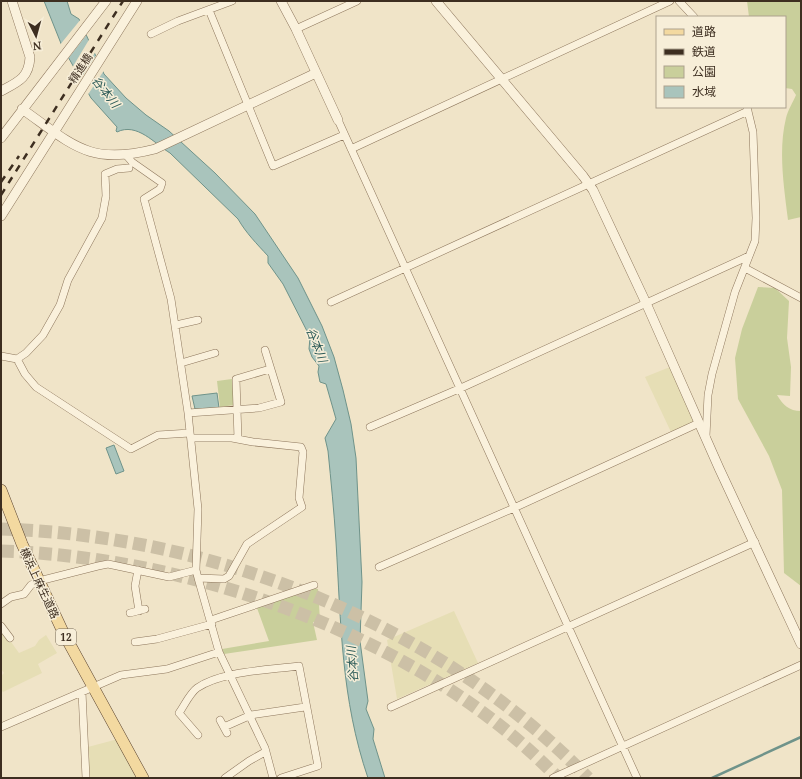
<svg xmlns="http://www.w3.org/2000/svg" width="802" height="779" font-family="'Noto Serif','Noto Sans JP',serif">
	<style>
		.farmland { fill: #e6deb5 }
		.green { fill: #c9cf9b }
		.water { fill: #a9c4bc; stroke: #6f938a }
		.pier { fill: #f0e4c8 }
		.lines { fill: none; stroke-linecap: round; stroke-linejoin: round }
		.stream { stroke: #6f938a; stroke-width: 2.5 }
		.motorway-tunnel { stroke: #ccc0a6; stroke-width: 13; stroke-dasharray: 13 6; stroke-linecap: butt }
		.minor-casing { stroke: #8d765c; stroke-width: 8 }
		.tertiary-casing { stroke: #8d765c; stroke-width: 10 }
		.primary-casing { stroke: #5b4430; stroke-width: 12 }
		.minor { stroke: #faf1dc; stroke-width: 7 }
		.tertiary { stroke: #faf1dc; stroke-width: 9 }
		.primary { stroke: #f3d9a0; stroke-width: 11 }
		.rail { stroke: #3d2e20; stroke-width: 2.5; stroke-dasharray: 7 7; stroke-linecap: butt }
		.labels { text-anchor: middle; dominant-baseline: central; stroke-width: 3; stroke-linejoin: round; paint-order: stroke }
		.shield { fill: #f7eed8; stroke: #756857; stroke-width: 1 }
		.shield-label { font-size: 10px; font-weight: bold; fill: #3d2e20 }
		.street-label { font-size: 11px; fill: #3d2e20; stroke: #f7eed8 }
		.water-label { font-size: 12px; font-style: italic; fill: #2f5d5a; stroke: #f7eed8 }
	</style>
	<rect width="100%" height="100%" fill="#f0e4c8"/>
	<path class="farmland" d="M670 367 695 421 671 432 645 377Z
		M454 611 478 663 397 699 387 640Z
		M1 628 19 653 35 646 39 640 46 635 57 653 38 664 42 673 3 692 1 690V676L4 673 1 669Z
		M118 739 139 778H89L88 747Z"/>
	<path class="green" d="M747 1H801V217L788 220C784 187 778 151 786 118 788 110 793 102 796 95L792 89 785 88V17H749Z
		M758 287 775 288 789 301 787 338 791 367 790 396 777 395C783 405 789 411 801 411V586L784 573 782 490 769 456 738 399 735 358 742 329Z
		M232 379 234 405 220 407 217 381Z
		M311 589H318L320 621 313 622 317 640 224 654 222 649 269 641 257 608Z"/>
	<path class="water" d="M44 1H67L71 14 79 19 104 74 126 98 146 115 169 131 215 173 255 214 298 278 322 326 334 357 343 390 351 424 356 458 362 582 360 641 368 701 366 709 374 729 373 739 385 778H368C341 699 341 623 336 542 334 511 331 481 328 451L325 438 336 419 326 384 320 382 318 372 319 366 312 357 309 349 310 337 283 284 268 263V256C257 244 246 233 238 219L170 153C155 144 137 122 117 132L116 131 117 127 91 98 62 46Z
		M217 393 219 408 195 409 192 396Z
		M114 445 124 471 116 474 106 448Z"/>
	<path class="pier" d="M81 19 88 33 67 60 59 46Z
		M90 38 96 51 78 80 72 68Z
		M97 54 105 69 87 96 79 81Z"/>
	<g class="lines">
		<path class="stream" d="M712 778 801 737"/>
		<path class="motorway-tunnel" d="M1 529C214 535 439 624 588 778
			M1 551C194 557 422 637 558 778"/>
		<defs>
			<path id="minor" d="M679 1 694 17
				M209 10 273 166 344 135
				M296 29 357 1
				M151 34 178 21 232 1
				M338 120 637 778
				M351 149 670 1
				M126 155 132 162 162 183 160 189 144 199 171 299 188 413 198 509 196 570 198 578 219 652 265 748 273 778
				M745 268 801 298
				M331 302 748 111
				M176 325 198 320
				M1 356 17 359 26 353 43 335 60 305 68 280 102 218 106 196 105 174 117 169 129 168
				M17 359 25 374 36 387 131 449 158 435 190 433
				M181 363 215 353
				M188 413 259 408 281 402 265 350
				M370 427 461 388 749 256
				M706 436 708 395 712 374 735 292 755 241 756 218 753 132 747 107
				M191 438H232L253 442 301 447 303 452 299 498 302 507 247 544 229 576 224 579 198 578
				M238 439 236 379 270 369
				M379 567 514 508 699 423
				M138 570 135 586 139 611
				M1 604 11 597 24 594 31 585 39 581 98 566 108 564 169 577 196 570
				M130 613 145 609
				M211 620 314 585
				M1 626 10 638
				M135 642 157 639 212 624
				M82 692 86 778
				M391 707 755 542
				M220 720 227 733
				M1 727 121 675 167 669 219 652
				M224 727 251 715 305 707
				M198 735 179 713C184 706 190 693 197 688 221 671 270 670 299 666L318 766 281 778
				M225 778 249 761 265 752
				M553 778 801 665"/>
			<path id="tertiary" d="M281 1 296 29 338 120
				M436 1 583 176 593 190 646 303 719 468 801 644
				M1 91C18 82 29 78 30 57L12 1
				M22 109C73 145 89 166 155 149L316 73
				M1 138 106 1
				M1 216 137 1"/>
			<path id="primary" d="M1 490 22 544 63 632 143 778"/>
		</defs>
		<use href="#minor" class="minor-casing"/>
		<use href="#tertiary" class="tertiary-casing"/>
		<use href="#primary" class="primary-casing"/>
		<use href="#minor" class="minor"/>
		<use href="#tertiary" class="tertiary"/>
		<use href="#primary" class="primary"/>
		<path class="rail" d="M1 182 19 156
			M1 195 123 1"/>
	</g>
	<g class="labels">
		<rect class="shield" x="56" y="629" width="20" height="16" rx="3"/>
		<g class="shield-label">
			<text x="66" y="637">12</text>
		</g>
		<g class="street-label">
			<text transform="translate(80 68) rotate(-57)">精進橋</text>
			<text transform="translate(40 583) rotate(65)">横浜上麻生道路</text>
		</g>
		<g class="water-label">
			<text transform="translate(106 92) rotate(52)">谷本川</text>
			<text transform="translate(317 345) rotate(69)">谷本川</text>
			<text transform="translate(352 664) rotate(-94)">谷本川</text>
		</g>
	</g>
	<rect width="802" height="779" fill="none" stroke="#3d2e20" stroke-width="4"/>
	<rect x="656" y="16" width="130" height="92" fill="#f7eed8" stroke="#ada18e"/>
	<rect x="664" y="29" width="20" height="6" fill="#f3d9a0" stroke="#ada18e"/>
	<text x="692" y="36" font-size="12" fill="#3d2e20">道路</text>
	<rect x="664" y="49" width="20" height="6" fill="#3d2e20" stroke="#ada18e"/>
	<text x="692" y="56" font-size="12" fill="#3d2e20">鉄道</text>
	<rect x="664" y="66" width="20" height="12" fill="#c9cf9b" stroke="#ada18e"/>
	<text x="692" y="76" font-size="12" fill="#3d2e20">公園</text>
	<rect x="664" y="86" width="20" height="12" fill="#a9c4bc" stroke="#ada18e"/>
	<text x="692" y="96" font-size="12" fill="#3d2e20">水域</text>
	<g transform="translate(36 36) rotate(174)" stroke="#f7eed8" stroke-width="3" paint-order="stroke">
	<path d="M0-3L7 15L0 10L-7 15Z" fill="#3d2e20"/>
	<text y="-6" font-size="11" font-weight="bold" text-anchor="middle" fill="#3d2e20">N</text>
	</g>
</svg>
